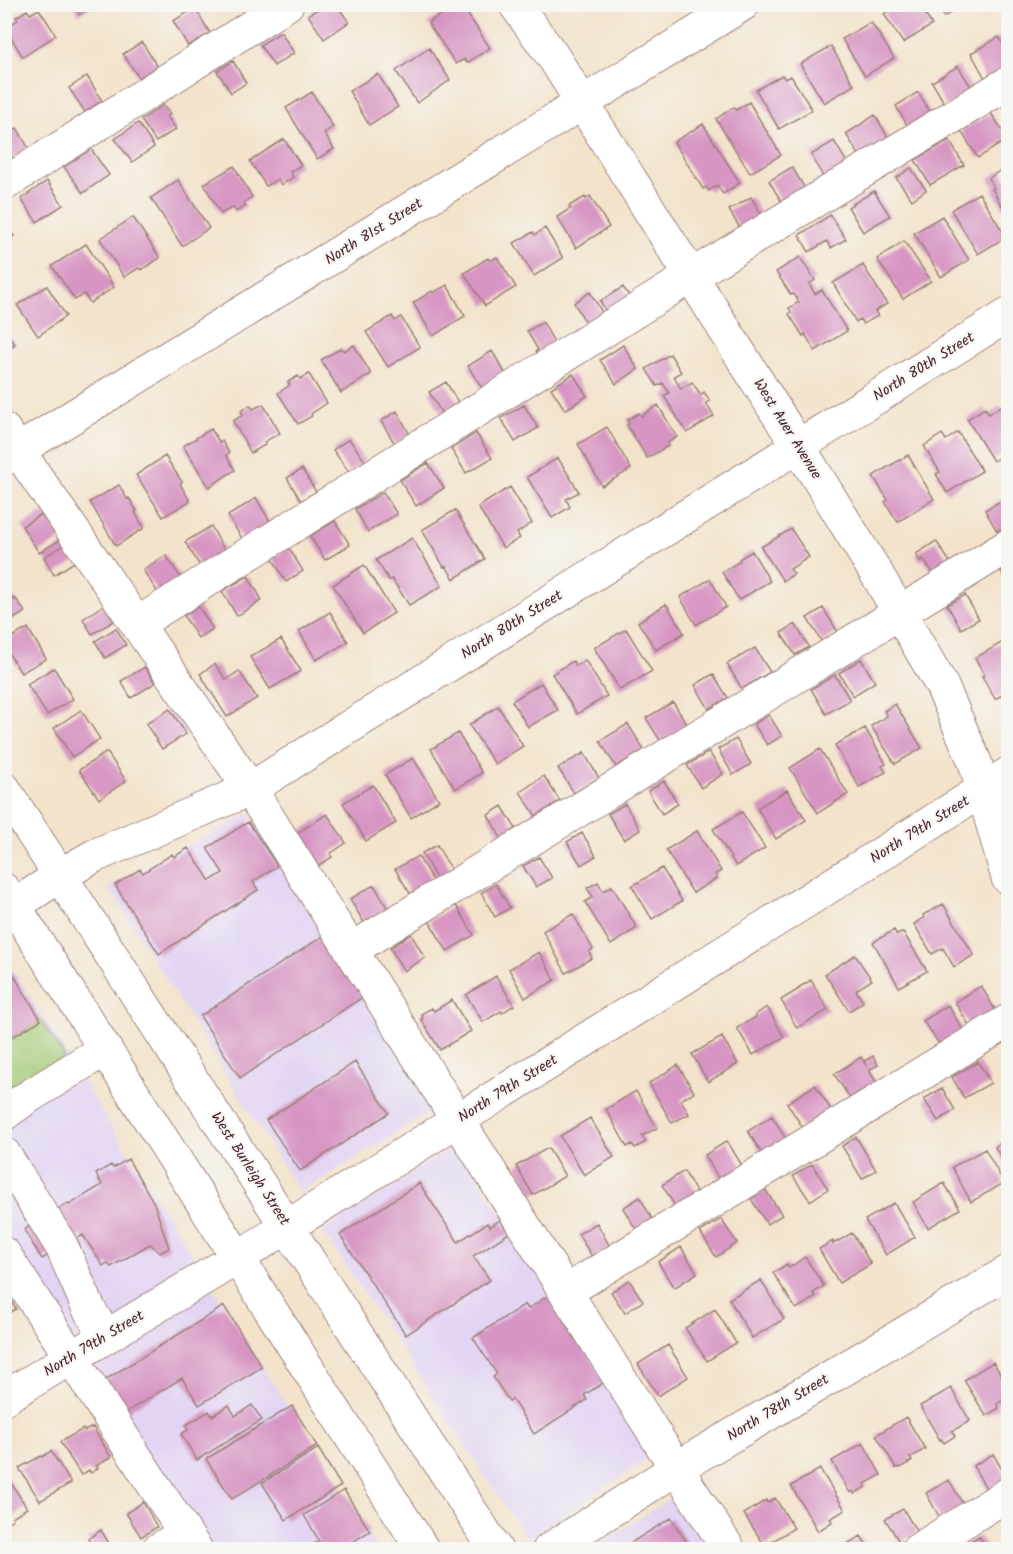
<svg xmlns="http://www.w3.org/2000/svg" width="1013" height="1554" font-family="Kalam,sans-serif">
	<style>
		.built { fill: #e2d4f3 }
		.green { fill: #a0c772; stroke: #75734e; stroke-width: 1.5 }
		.building { fill: #d795c3 }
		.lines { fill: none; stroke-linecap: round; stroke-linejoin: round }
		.minor-casing { stroke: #9e817b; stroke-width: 35 }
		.major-casing { stroke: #9e817b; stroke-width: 35 }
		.minor { stroke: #fff; stroke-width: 33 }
		.major { stroke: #fff; stroke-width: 33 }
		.labels { text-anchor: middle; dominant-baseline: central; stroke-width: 4.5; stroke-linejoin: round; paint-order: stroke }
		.street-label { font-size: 15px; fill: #4a1f2b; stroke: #f6f6f2 }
	</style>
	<rect width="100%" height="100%" fill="#f6f6f2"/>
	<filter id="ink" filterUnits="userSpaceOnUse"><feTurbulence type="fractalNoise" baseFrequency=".0167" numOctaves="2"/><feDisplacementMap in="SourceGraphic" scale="12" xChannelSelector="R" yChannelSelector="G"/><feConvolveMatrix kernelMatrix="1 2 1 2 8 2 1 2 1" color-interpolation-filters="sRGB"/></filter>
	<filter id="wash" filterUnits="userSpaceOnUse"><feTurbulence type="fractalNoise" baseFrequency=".008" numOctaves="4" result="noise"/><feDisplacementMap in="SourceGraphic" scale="24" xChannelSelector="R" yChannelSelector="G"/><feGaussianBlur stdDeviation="1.35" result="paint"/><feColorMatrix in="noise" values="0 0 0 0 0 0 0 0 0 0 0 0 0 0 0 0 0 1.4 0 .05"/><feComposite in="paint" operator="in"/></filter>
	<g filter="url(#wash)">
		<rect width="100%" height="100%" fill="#f3e3cb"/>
		<path class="built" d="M248 814 437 1108 300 1192 108 887Z
			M4 955 377 1549H200L5 1238Z
			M455 1144 658 1452 527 1539 323 1231Z
			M683 1490 721 1550H590Z"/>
		<path class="green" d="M41 1020 65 1057 5 1096V1042Z"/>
		<g id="blocks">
			<path class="building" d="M73 4H95L79 15Z
				M325 4H336L349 22 324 39 308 15Z
				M452 4H461L490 48 467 63 464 59 456 64 428 23 442 14 441 12Z
				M899 4 903 6 905 4H919L932 25 903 43 884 14Z
				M936 4H964L944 17Z
				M195 8 210 33 188 46 173 21Z
				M39 9 56 35 23 57 5 28 18 20 16 17 27 10 30 14Z
				M871 22 894 58 865 76 842 39Z
				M281 32 294 53 274 66 260 45Z
				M999 37 1008 52V67L986 80 971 53Z
				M142 42 157 66 139 78 123 54Z
				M831 46 854 85 824 103 800 64Z
				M429 48 450 80 417 103 396 71Z
				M233 61 246 83 231 93 217 71Z
				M958 66 973 90 946 106 932 82Z
				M378 74 398 107 369 125 349 91Z
				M782 75 785 79 791 76 812 110 779 129 756 90Z
				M87 76 102 101 85 112 69 88Z
				M312 92 333 127 324 133 334 149 317 159 286 108Z
				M918 92 932 115 910 130 896 106Z
				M749 102 781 155 750 173 716 119 734 107 736 110Z
				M163 105 170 114 167 116 176 129 156 142 141 120Z
				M991 113 1008 139 978 158 961 131Z
				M875 115 891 142 862 160 846 134Z
				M138 123 154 147 132 162 115 139Z
				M703 124 740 183 723 194 717 185 709 191 706 187 703 189 674 142Z
				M17 128 29 149 13 159 4 146V136Z
				M284 139 301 165 290 172 293 177 281 185 278 179 266 186 250 161Z
				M949 140 964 165 930 185 915 160Z
				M834 141 849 166 825 180 811 155Z
				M91 149 109 175 83 193 64 167Z
				M234 166 252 197 243 203 246 206 236 212 233 207 221 214 204 184Z
				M792 167 807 192 784 206 769 181Z
				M911 168 926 190 912 200 896 178Z
				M1001 170 1007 180 1008 179V216L992 189 994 188 989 178Z
				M178 180 209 228 182 246 151 198Z
				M47 181 63 205 37 222 21 199Z
				M874 191 890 216 863 232 848 207Z
				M979 193 1006 237 978 254 951 210Z
				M590 196 609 227 576 248 557 217 571 208 569 206 585 197 586 199Z
				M751 197 766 222 744 235 729 210Z
				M830 215 846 239 831 248 827 241 809 252 799 235Z
				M942 216 969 260 941 277 914 233Z
				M133 217 160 258 141 270 139 268 124 277 100 239Z
				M4 221 14 236 4 243Z
				M545 228 563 258 534 276 514 243 533 232 535 235Z
				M904 241 931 281 903 299 877 259Z
				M86 244 114 287 90 303 84 294 75 300 52 266Z
				M497 257 516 287 485 306 464 273 488 258 490 261Z
				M800 257 815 280 809 284 815 294 822 290 847 331 815 351 805 334 803 336 789 314 791 312 789 308 799 302 794 294 791 295 776 272Z
				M863 265 887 304 875 311 878 316 863 324 860 319 856 322 833 283Z
				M447 285 465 316 433 336 413 303 432 291 433 293Z
				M47 286 66 316 38 336 17 305Z
				M623 287 634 303 610 318 600 301Z
				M590 292 605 317 589 328 574 303Z
				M392 316 395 321 401 317 420 347 388 367 366 332Z
				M543 322 556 346 539 356 536 351 538 350 527 331Z
				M4 329 15 344 4 351Z
				M354 345 371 374 341 393 321 360 341 348 344 351Z
				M623 345 638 369 616 384 600 360Z
				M492 351 507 376 483 390 468 366Z
				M670 354 681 372 674 376 681 389 692 382 701 395 704 392 710 401 706 403 714 416 687 433 664 396 669 393 663 383 657 386 646 369Z
				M309 374 327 403 311 414 312 416 298 424 278 393 290 385 288 382 298 376 300 379Z
				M573 374 587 396 565 410 551 388Z
				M446 382 459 404 442 414 429 392Z
				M263 404 280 433 264 442 265 445 251 453 233 421 243 415 241 411 250 405 253 409Z
				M524 405 538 428 515 442 501 418Z
				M658 405 677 437 667 443 668 446 647 458 627 425 629 424 627 420 639 413 641 416Z
				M1001 406 1008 419V451L993 461 967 419 985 408 989 414Z
				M397 411 410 435 395 444 381 421Z
				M607 427 631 469 602 486 578 444Z
				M211 429 220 443 222 441 229 453 226 455 235 470 209 487 183 446Z
				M958 432 982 471 947 493 936 474 940 472 924 446 942 434 946 440Z
				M476 433 492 458 466 473 451 449Z
				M349 439 365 461 349 472 333 450Z
				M908 455 934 499 898 522 885 502 888 500 873 476Z
				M165 456 182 482 180 484 190 501 163 517 136 475Z
				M558 458 579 492 566 499 570 507 552 518 527 477Z
				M428 463 444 488 416 506 400 480Z
				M302 469 316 492 301 501 287 478Z
				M119 485 127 499 129 498 137 511 135 512 144 528 116 546 90 502Z
				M510 487 532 523 517 533 520 538 503 548 478 507Z
				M383 492 397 514 368 532 355 509Z
				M256 498 271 523 243 540 228 516Z
				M1002 500 1008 510V525L997 531 985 510Z
				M455 510 485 559 454 579 446 566 444 567 422 530Z
				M46 511 63 538 39 553 22 526Z
				M335 521 350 545 325 560 310 536Z
				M211 526 225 551 200 566 185 542Z
				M791 529 809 557 790 569 794 574 783 581 761 547Z
				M412 538 442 586 409 605 392 579 389 580 376 560Z
				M936 541 950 562 933 573 923 559 920 561 916 554Z
				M66 544 76 561 54 575 44 557Z
				M289 548 303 571 286 582 272 558Z
				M752 551 770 581 739 600 722 572 740 561 739 559Z
				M166 555 181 578 158 593 143 570Z
				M364 565 394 613 363 633 333 585Z
				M1008 567V583L1001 572Z
				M248 576 262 600 237 616 222 591Z
				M710 579 726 607 696 625 680 597Z
				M4 586 14 600 16 599 25 612 4 625Z
				M965 595 979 619 961 629 947 605Z
				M666 604 684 633 656 650 638 622Z
				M104 605 114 621 92 634 83 619Z
				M198 606 213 629 198 638 184 616Z
				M823 608 838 632 822 642 807 618Z
				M330 612 348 642 316 660 299 631Z
				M795 624 809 647 795 655 781 633Z
				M28 628 46 659 21 673 4 646V642Z
				M116 628 126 645 105 658 95 641Z
				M626 629 652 671 620 690 594 648Z
				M281 639 301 671 270 689 250 657Z
				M1008 639V698L1006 700 1002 695 995 699 982 676 985 675 975 658Z
				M755 648 770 672 742 689 727 664Z
				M861 659 875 682 853 696 839 673Z
				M585 660 607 696 577 714 552 674 573 661 576 666Z
				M215 664 226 680 239 671 257 698 227 717 200 674Z
				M145 667 155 683 131 698 121 681Z
				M54 668 73 699 47 715 27 684Z
				M713 674 728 698 709 709 695 685Z
				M835 675 850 700 826 714 811 689Z
				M541 683 558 710 528 727 512 701Z
				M673 702 688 726 661 742 646 718Z
				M895 704 922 748 895 764 871 726 887 716 884 711Z
				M498 706 523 746 495 764 469 725Z
				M170 709 186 734 162 749 146 724Z
				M81 710 100 739 72 757 54 728Z
				M769 715 782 736 767 745 754 724Z
				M628 724 644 750 616 767 600 741Z
				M865 728 886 764 882 766 886 772 859 787 835 745Z
				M458 733 482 773 455 789 431 749Z
				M736 739 751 764 733 775 718 749Z
				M820 749 848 794 818 813 790 768Z
				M107 752 126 781 99 799 79 770Z
				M709 752 723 774 701 788 687 765Z
				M584 753 599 778 574 793 558 768Z
				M413 758 439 800 411 818 385 775Z
				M544 776 560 801 536 816 520 792Z
				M664 781 678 804 662 814 648 791Z
				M373 785 396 823 366 841 343 803Z
				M787 790 806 820 776 839 757 808Z
				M625 804 640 830 624 840 608 814Z
				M502 806 516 829 501 838 488 815Z
				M742 812 765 848 736 866 713 829Z
				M327 814 346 843 330 854 332 857 318 866 297 833Z
				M248 822 277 866 253 882 258 890 159 954 115 885 140 869 143 873 172 854 174 857 188 848 210 881 223 873 207 848Z
				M697 831 721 871 715 874 717 878 693 893 666 850Z
				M582 833 596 856 581 865 567 842Z
				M437 845 451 870 436 878 422 853Z
				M418 856 433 881 411 895 395 869Z
				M539 857 552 878 536 887 523 866Z
				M662 868 682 901 652 919 632 886Z
				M598 882 603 891 612 886 637 928 611 945 585 902 593 897 587 888Z
				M496 884 510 908 495 917 481 893Z
				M374 885 388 909 364 923 350 899Z
				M943 904 974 955 954 967 943 948 932 954 914 924 925 917 923 915Z
				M456 905 474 935 447 951 429 921Z
				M573 914 593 949 589 952 592 958 566 973 543 931Z
				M894 930 897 935 903 932 927 971 899 987 873 942Z
				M411 934 425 958 404 971 390 948Z
				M323 936 363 997 240 1078 200 1016Z
				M539 952 555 980 525 998 509 969Z
				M855 955 872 980 856 990 863 1002 849 1011 825 974Z
				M4 959 41 1020 4 1042Z
				M496 976 514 1005 502 1013 501 1011 483 1022 466 995Z
				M811 980 828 1010 797 1028 781 1000 799 989 798 988Z
				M981 986 996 1011 970 1027 955 1002Z
				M452 1000 471 1031 440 1050 421 1019 423 1018 421 1014 432 1008 434 1011Z
				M948 1005 963 1030 940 1045 923 1021Z
				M767 1007 784 1037 753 1055 737 1028 756 1017 755 1015Z
				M722 1037 738 1064 708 1082 692 1054Z
				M873 1056 878 1065 869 1070 876 1082 850 1098 834 1074 861 1057 867 1067 864 1061Z
				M355 1062 389 1113 300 1171 266 1120Z
				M978 1062 991 1083 964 1098 952 1077Z
				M678 1065 694 1092 681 1100 689 1114 672 1123 649 1083Z
				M815 1085 832 1111 803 1128 787 1103Z
				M942 1088 955 1110 938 1121 924 1099Z
				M636 1091 657 1128 642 1136 646 1142 635 1148 632 1144 627 1147 606 1109Z
				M772 1116 786 1139 762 1154 748 1131Z
				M590 1118 614 1157 584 1175 560 1136Z
				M856 1137 876 1170 862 1179 842 1146Z
				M1008 1138V1169L995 1147Z
				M727 1141 743 1167 720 1181 705 1155Z
				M548 1148 565 1176 533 1195 516 1166Z
				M985 1149 1004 1183 971 1202 952 1167Z
				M128 1159 154 1203 169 1248 160 1253 150 1244 111 1267 107 1263 103 1266 83 1235 42 1259 24 1230 68 1203 69 1205 102 1185 96 1174 111 1165 113 1168Z
				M812 1164 828 1189 810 1201 793 1176Z
				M684 1171 698 1195 676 1208 662 1185Z
				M419 1183 458 1242 487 1223 490 1227 500 1220 509 1233 473 1256 490 1280 406 1335 340 1235Z
				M944 1183 960 1209 928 1228 913 1202Z
				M765 1189 782 1215 767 1224 751 1199Z
				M640 1197 653 1221 637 1231 623 1208Z
				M894 1203 915 1237 886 1255 865 1220Z
				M721 1219 737 1243 716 1257 700 1232Z
				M597 1223 610 1247 593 1258 578 1234Z
				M852 1233 871 1264 839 1283 819 1249 833 1241V1244Z
				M681 1247 697 1273 674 1288 658 1262Z
				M805 1257 824 1286 813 1293 816 1297 796 1309 773 1273 787 1264 789 1268Z
				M629 1280 643 1301 625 1313 611 1292Z
				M761 1280 784 1319 752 1338 729 1299Z
				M5 1290 16 1309 5 1315Z
				M549 1295 605 1382 584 1395 587 1400 534 1434 512 1399 509 1401 493 1377 497 1374 473 1338 525 1304 528 1309Z
				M224 1306 262 1367 199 1405 182 1378 120 1416 100 1383Z
				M715 1309 736 1343 707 1361 685 1328Z
				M668 1345 688 1377 658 1396 638 1364Z
				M993 1362 1008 1386V1396L997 1404 999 1408 986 1416 964 1380Z
				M951 1388 970 1421 952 1431 955 1436 944 1443 941 1439 940 1440 920 1406Z
				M229 1405 235 1416 252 1405 262 1420 197 1460 181 1434 188 1430 186 1425 209 1411 212 1416Z
				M292 1406 317 1446 232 1499 206 1459Z
				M906 1417 925 1449 910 1458 912 1461 900 1468 899 1467 896 1468 876 1435Z
				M93 1427 111 1457 96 1466 98 1468 91 1473 89 1470 81 1475 60 1442 83 1429 84 1431Z
				M863 1443 881 1475 865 1484 866 1487 854 1494 853 1491 850 1493 832 1461Z
				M318 1448 341 1486 286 1520 262 1483Z
				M51 1451 71 1483 40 1501 19 1468 41 1456 42 1457Z
				M993 1454 1007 1478 987 1490 973 1466Z
				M820 1469 845 1510 830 1519 832 1522 818 1531 791 1486Z
				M8 1478 27 1508 12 1517 13 1519 4 1525V1480Z
				M949 1480 964 1506 941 1520 926 1493Z
				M344 1490 370 1531 340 1550H314L312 1545 319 1541 304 1515Z
				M775 1498 794 1528 765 1546 744 1514 766 1500 767 1503Z
				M143 1502 157 1527 141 1537 126 1513Z
				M903 1509 917 1532 900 1543 885 1519Z
				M671 1518 692 1550H619Z
				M101 1530 113 1550H94L88 1539Z
				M861 1536 870 1550H848L845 1545Z
				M979 1536 988 1550H956Z"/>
		</g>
	</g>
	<g filter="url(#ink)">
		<use href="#blocks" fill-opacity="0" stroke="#9e817b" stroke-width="1.5"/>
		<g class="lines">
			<defs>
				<path id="minor" d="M515 4 554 58 813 470 878 576 942 686 975 762 1008 878
					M4 184 287 4
					M4 430 250 789 661 1444 729 1550
					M4 459 743 4
					M137 624 691 276 1008 83
					M4 912 61 875 94 856 250 789 1008 315
					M351 950 1008 546
					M4 1114 25 1099 105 1049
					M4 1154 62 1247 89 1309 106 1337
					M4 1254 196 1550
					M565 1292 1008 1021
					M4 1398 237 1258 431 1137 1008 774
					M158 1550 185 1533
					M549 1550 677 1468 1008 1272
					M918 1550 1008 1494"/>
				<path id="major" d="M4 789 496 1550
					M4 890 423 1550"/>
			</defs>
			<use href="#minor" class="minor-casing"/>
			<use href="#major" class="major-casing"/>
			<use href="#minor" class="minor"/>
			<use href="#major" class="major"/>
		</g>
	</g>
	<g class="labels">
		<g class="street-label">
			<text transform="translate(374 232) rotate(-32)">North 81st Street</text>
			<text transform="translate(924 367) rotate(-32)">North 80th Street</text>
			<text transform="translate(787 429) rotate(58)">West Auer Avenue</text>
			<text transform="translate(512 625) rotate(-32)">North 80th Street</text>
			<text transform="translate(920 830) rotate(-32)">North 79th Street</text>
			<text transform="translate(508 1089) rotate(-32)">North 79th Street</text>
			<text transform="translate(250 1169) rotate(57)">West Burleigh Street</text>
			<text transform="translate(94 1344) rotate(-31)">North 79th Street</text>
			<text transform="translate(778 1408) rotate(-31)">North 78th Street</text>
		</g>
	</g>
	<rect width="1013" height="1554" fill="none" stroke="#f6f6f2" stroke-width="24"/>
</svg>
